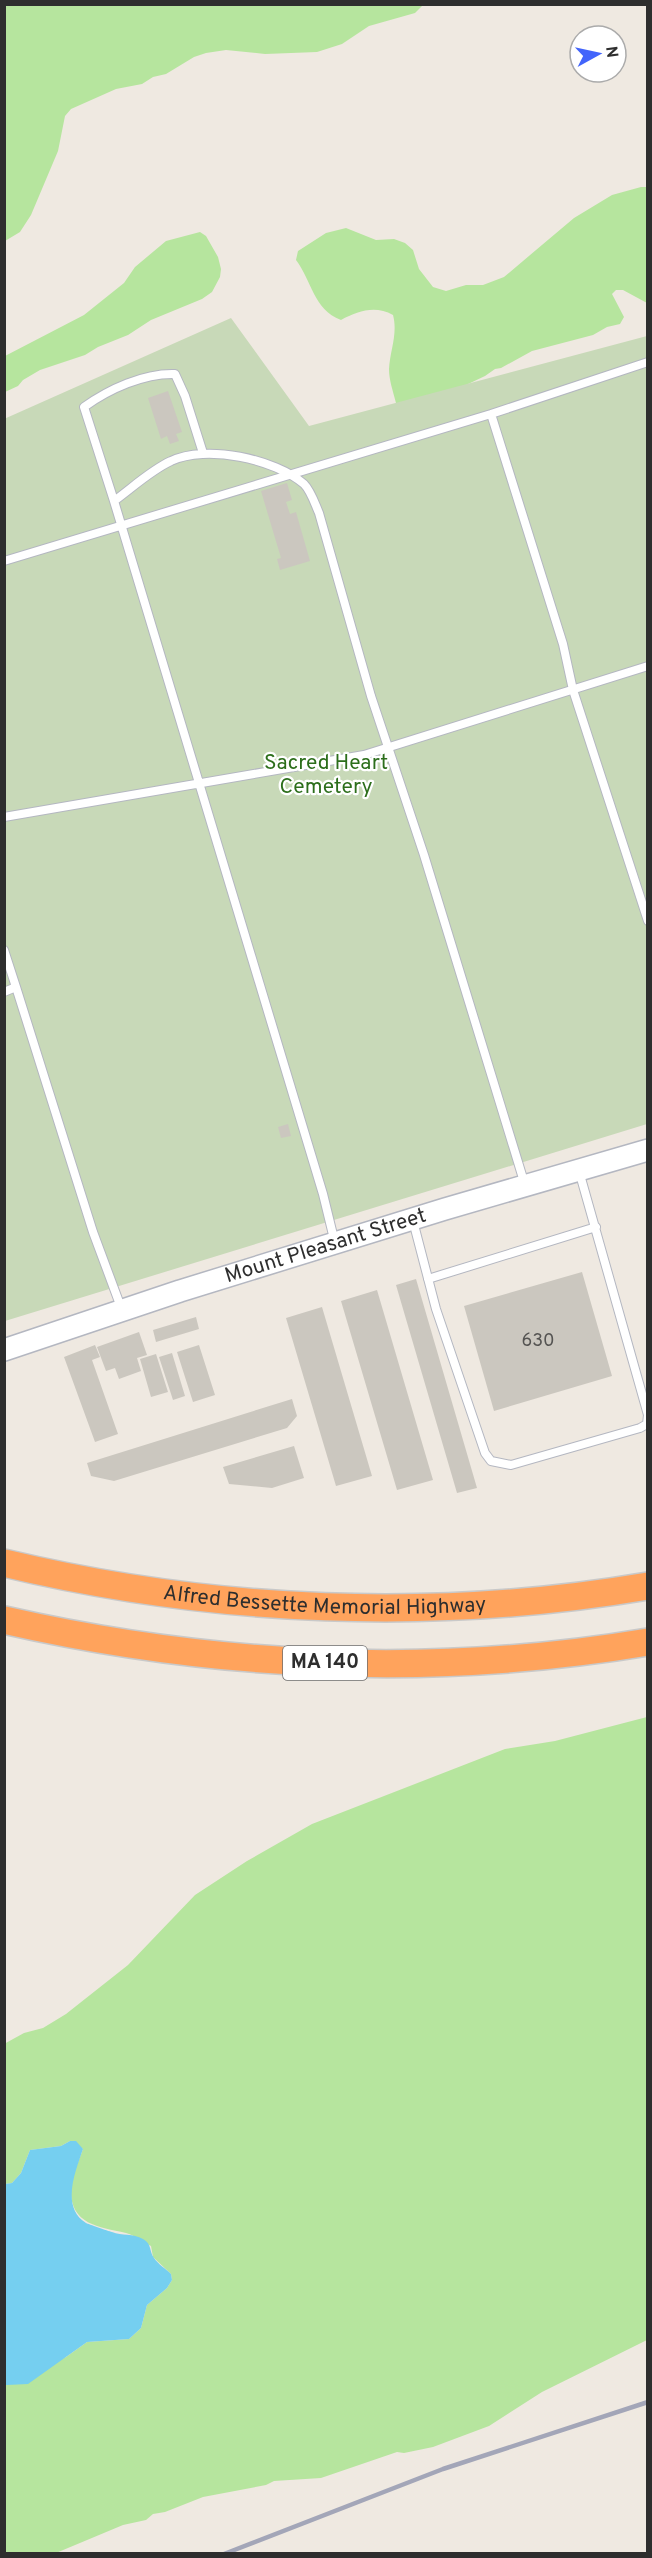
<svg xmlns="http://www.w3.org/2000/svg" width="652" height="2558" font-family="Overpass,sans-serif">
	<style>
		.green { fill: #b6e59e }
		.cemetery { fill: #c8d9b8 }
		.water { fill: #75cff0 }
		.building { fill: #cbc7bf }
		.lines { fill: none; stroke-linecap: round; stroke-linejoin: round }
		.service-casing { stroke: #b4b7c1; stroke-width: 10 }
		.secondary-casing { stroke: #b4b7c1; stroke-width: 24 }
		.motorway-casing { stroke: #c9c9c9; stroke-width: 30 }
		.service { stroke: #fff; stroke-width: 8 }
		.secondary { stroke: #fff; stroke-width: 21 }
		.motorway { stroke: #ffa35c; stroke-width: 27 }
		.rail { stroke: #a3a6b8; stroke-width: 4.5 }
		.labels { text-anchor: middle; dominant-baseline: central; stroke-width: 4.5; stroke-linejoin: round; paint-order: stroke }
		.number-label { font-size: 18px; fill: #555452 }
		.shield { fill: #fff; stroke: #6d6d6d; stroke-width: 1.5 }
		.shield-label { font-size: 20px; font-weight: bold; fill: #2e2e2e }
		.park-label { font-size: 21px; fill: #2c6e1b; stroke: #fff }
		.street-label { font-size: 21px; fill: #2e2e2e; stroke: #fff }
	</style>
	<rect width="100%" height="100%" fill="#efe9e1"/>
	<path class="green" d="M4 5 5 4 423 5 415 13 369 26 342 44 317 52 265 54 226 50 206 53 194 57 166 74 153 77 142 84 116 89 71 109 65 116 58 151 31 215 20 232 5 241Z
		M641 187H647V303L623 290H616L612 294 624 317 620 324 607 327 593 335 532 351 501 368 495 369 485 376 447 394 409 406 396 403C393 391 389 380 389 369 390 350 398 334 393 315 375 305 358 311 341 320 313 309 312 281 296 260L298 251 326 233 346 228 376 240 394 239 405 243 413 250 419 269 433 287 446 291 466 285H483L504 277 574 218 612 195Z
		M200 232 206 236 218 257 221 269 220 277 212 292 202 299 151 320 128 335 98 347 85 355 40 370 23 380 18 386 5 392V356L84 315 124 283 135 267 166 241Z
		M647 1717V2340L542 2392 489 2426 433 2447 404 2453 397 2452 321 2478 274 2481 266 2485 203 2497 165 2512 153 2514 146 2520 123 2525 56 2553H5V2385L66 2357 87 2342 129 2339 141 2328 147 2305 167 2288 172 2280 171 2274 153 2257 151 2246C143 2242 134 2235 126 2233 97 2227 68 2224 71 2185 72 2174 79 2161 83 2149L70 2141 61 2146 30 2150 21 2173 12 2183 5 2184 4 2044 24 2033 43 2028 66 2014 128 1965 195 1895 247 1861 312 1824 505 1749 555 1741Z"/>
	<path class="cemetery" d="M231 318 309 426 647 336V1124L5 1321 4 419Z"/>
	<path class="water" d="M70 2141H76L83 2149C76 2170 60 2207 86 2223 88 2224 108 2231 112 2232 122 2236 133 2233 143 2239 152 2244 149 2251 154 2258 158 2264 166 2269 171 2274L172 2280 167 2288 147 2305 141 2328 129 2339 87 2342 28 2384 7 2385H4L5 2184 12 2183 21 2173 30 2150 61 2146Z"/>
	<path class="building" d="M168 391 182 432 176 434 179 441 170 444 167 436 161 439 148 398Z
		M287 483 292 500 286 502 290 514 296 512 310 561 280 570 277 559 281 558 261 491Z
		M288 1124 291 1136 281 1138 278 1127Z
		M582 1272 612 1376 494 1411 464 1306Z
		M416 1279 477 1488 457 1493 396 1285Z
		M377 1290 433 1480 397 1490 341 1301Z
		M322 1307 372 1476 336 1486 286 1318Z
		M196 1317 199 1329 156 1342 153 1330Z
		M139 1332 147 1355 137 1358 141 1371 119 1379 115 1368 106 1371 97 1347Z
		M95 1345 100 1357 92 1360 118 1434 95 1442 64 1357Z
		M199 1345 215 1395 193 1402 177 1352Z
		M172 1353 185 1396 173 1400 159 1357Z
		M156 1354 168 1392 151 1397 140 1359Z
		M292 1399 297 1416 287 1428 114 1481 91 1476 87 1463Z
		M294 1446 304 1478 272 1488 229 1484 223 1467Z"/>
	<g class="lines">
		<defs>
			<path id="service" d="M491 414 648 362
				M114 501 84 407C109 389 144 373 175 374L185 396 203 453
				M4 561 491 414 563 644 573 690 648 921
				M4 817 364 755 648 666
				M4 950 16 987
				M4 992 16 987 93 1232 122 1310
				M579 1171 648 1415
				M413 1221 436 1309 485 1453 491 1461 511 1465 640 1428 647 1424 648 1415
				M335 1243 323 1194 114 501C132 488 151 470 171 461 206 444 275 459 304 484 311 491 315 504 319 513L371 696 424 855 525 1185
				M428 1279 596 1227"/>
			<g id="secondary">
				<path id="s1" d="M4 1350 180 1291 445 1209 648 1150"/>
			</g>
			<g id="motorway">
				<path id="s2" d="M4 1563C213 1613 436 1622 648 1586"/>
				<path d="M4 1620C215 1668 434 1678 648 1642"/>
			</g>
		</defs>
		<use href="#service" class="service-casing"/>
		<use href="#secondary" class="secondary-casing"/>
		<use href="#motorway" class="motorway-casing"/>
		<use href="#service" class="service"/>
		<use href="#secondary" class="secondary"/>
		<use href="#motorway" class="motorway"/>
		<path class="rail" d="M224 2554 443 2469 648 2402"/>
	</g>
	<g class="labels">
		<g class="number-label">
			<text x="538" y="1341">630</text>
		</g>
		<rect class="shield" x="283" y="1646" width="84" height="34" rx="4.5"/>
		<g class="shield-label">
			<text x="325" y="1663">MA 140</text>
		</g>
		<g class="park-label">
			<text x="326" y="763">Sacred Heart<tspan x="326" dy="24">Cemetery</tspan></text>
		</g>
		<g class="street-label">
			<text stroke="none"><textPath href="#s1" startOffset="338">Mount Pleasant Street</textPath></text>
			<text stroke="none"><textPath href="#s2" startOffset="324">Alfred Bessette Memorial Highway</textPath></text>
		</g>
	</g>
	<rect width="652" height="2558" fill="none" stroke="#2e2e2e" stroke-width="12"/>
	<g transform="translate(598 54) rotate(82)"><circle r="28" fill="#ffffff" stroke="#ababab" stroke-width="1.5"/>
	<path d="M0-4.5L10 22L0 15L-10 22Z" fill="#4264fb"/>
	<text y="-9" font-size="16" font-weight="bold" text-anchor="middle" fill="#2e2e2e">N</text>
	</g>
</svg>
